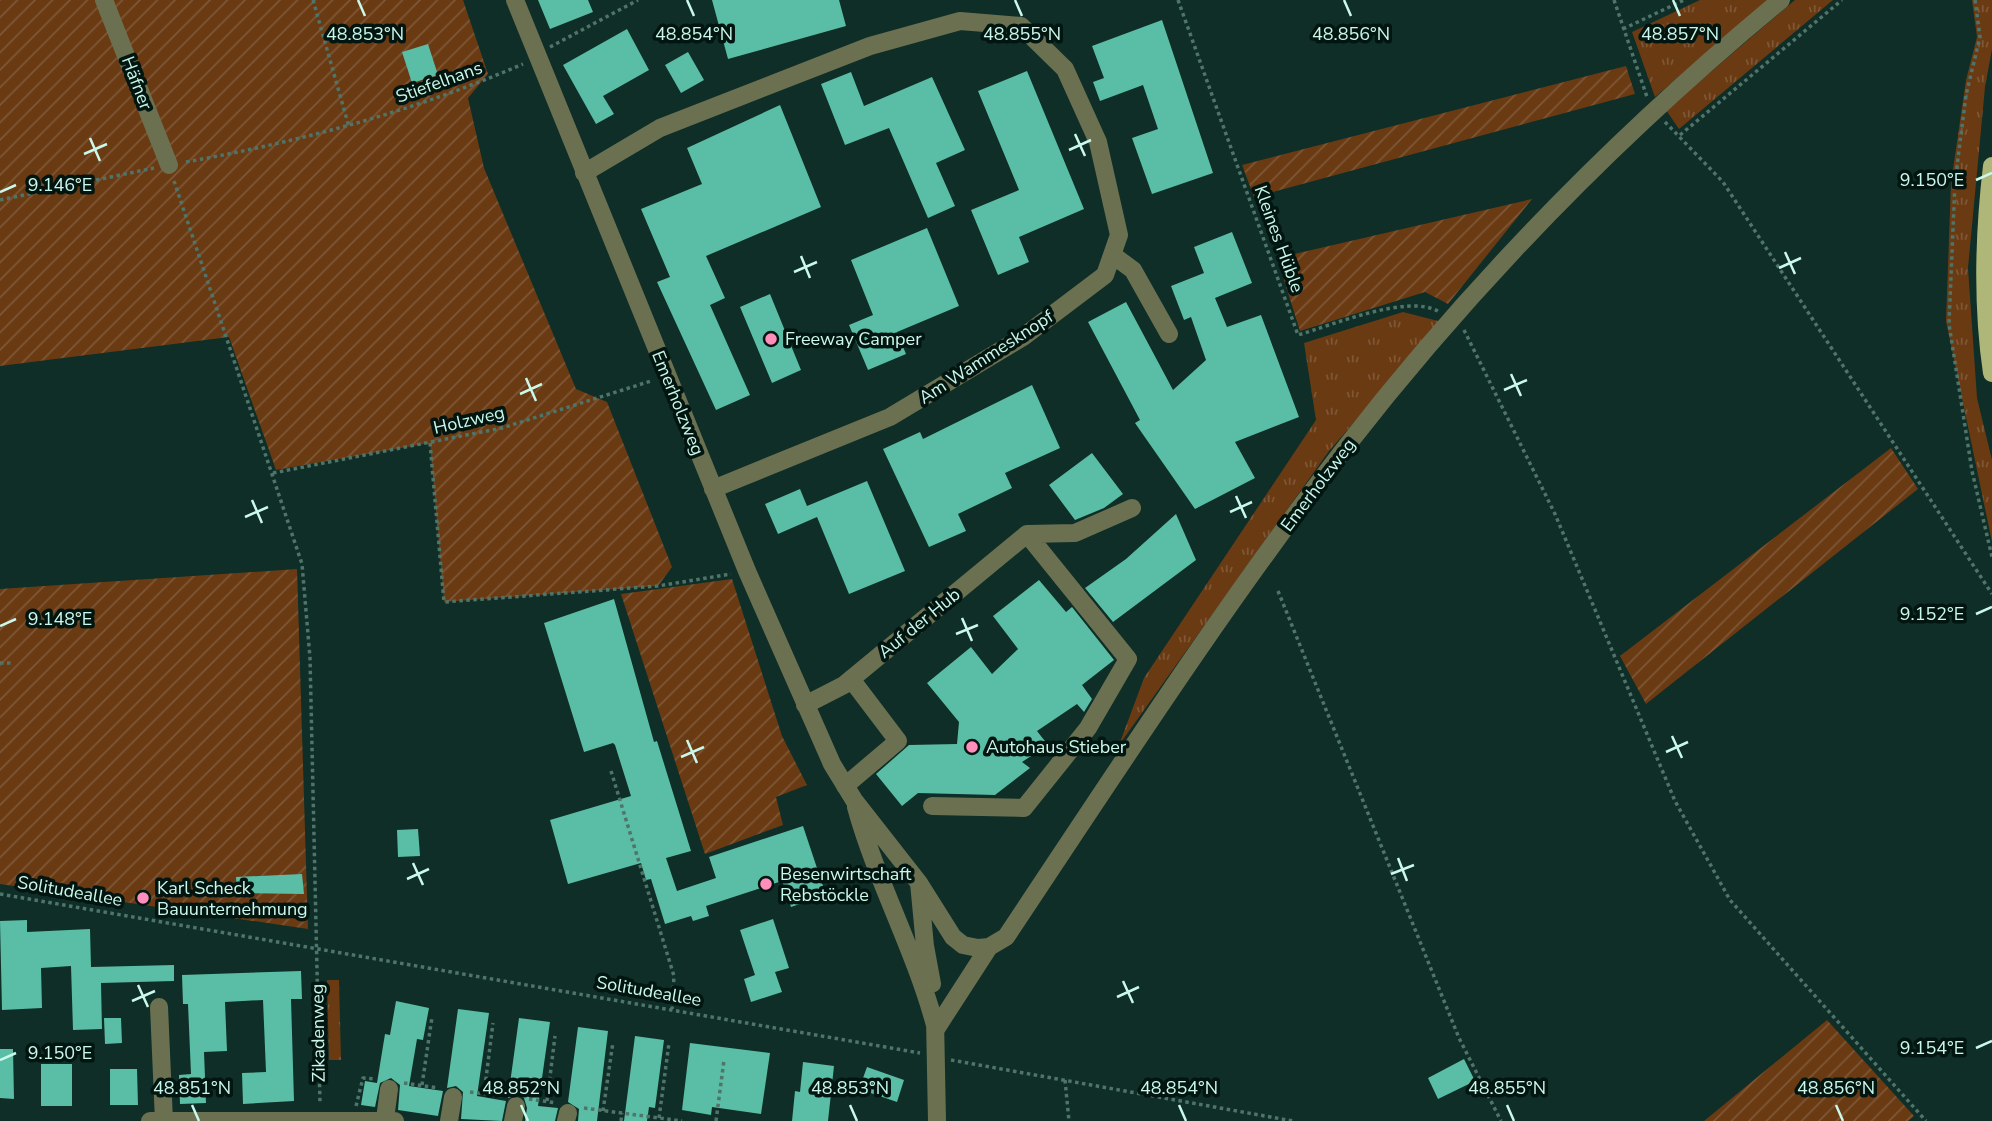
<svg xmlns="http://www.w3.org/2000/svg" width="1992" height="1121" font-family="'Nunito Sans',sans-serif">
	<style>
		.grass { fill: url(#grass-tufts) }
		.garden { fill: url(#garden-furrows) }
		.building { fill: #5abda5 }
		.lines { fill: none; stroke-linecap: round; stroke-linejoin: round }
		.path { stroke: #4f746a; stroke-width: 3.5; stroke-dasharray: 3.5 3.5; stroke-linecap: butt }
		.minor { stroke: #6b7051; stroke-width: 18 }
		.major { stroke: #aeb778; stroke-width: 18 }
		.ticks { fill: none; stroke: #caf8ea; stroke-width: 2.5 }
		.poi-dot { fill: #fe8ebc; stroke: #021510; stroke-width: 2.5 }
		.labels { text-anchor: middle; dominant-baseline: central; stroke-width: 7; stroke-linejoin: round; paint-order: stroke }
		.street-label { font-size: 18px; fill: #caf8ea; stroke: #021510 }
		.poi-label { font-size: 18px; fill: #caf8ea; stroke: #021510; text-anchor: start }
		.ticks-label { font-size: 18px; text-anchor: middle; fill: #caf8ea; stroke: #021510; stroke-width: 7; stroke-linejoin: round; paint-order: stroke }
	</style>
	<defs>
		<pattern id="grass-tufts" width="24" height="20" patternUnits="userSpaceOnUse" patternTransform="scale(1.75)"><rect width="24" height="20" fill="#6a3a13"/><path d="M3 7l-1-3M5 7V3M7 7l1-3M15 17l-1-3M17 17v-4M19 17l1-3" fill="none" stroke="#7e5736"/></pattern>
		<pattern id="garden-furrows" width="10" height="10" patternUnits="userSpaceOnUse" patternTransform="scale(1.75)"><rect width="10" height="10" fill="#6a3a13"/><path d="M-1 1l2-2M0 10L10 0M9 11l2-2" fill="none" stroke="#7e5736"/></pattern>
	</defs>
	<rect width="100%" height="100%" fill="#0e2e27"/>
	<path class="grass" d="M1700 0H1769L1655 97 1632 32Z
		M1795 0H1833L1679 129 1666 110Z
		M1972 0H1992V49L1985 87 1968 268 1977 398 1992 460V542L1946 321 1951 183 1966 80 1977 37Z
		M1403 312 1442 322 1329 451 1119 745 1144 678 1316 420 1304 343Z
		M327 980H339L341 1060H329Z"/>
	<path class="garden" d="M0 0H463L488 74 468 98 484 168 576 389 607 402 672 567 658 586 444 602 430 443 276 470 229 337 0 366Z
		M1626 66 1635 94 1254 197 1242 165Z
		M1532 199 1448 304 1425 292 1300 331 1277 258Z
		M1891 448 1918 489 1646 704 1620 656Z
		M297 569 308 929 0 884V589Z
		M732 579 782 736 807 785 776 797 783 825 705 854 621 594Z
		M1827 1020 1914 1116 1908 1121H1704Z"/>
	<path class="building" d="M538 0H588L593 12 550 29Z
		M712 0H839L846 26 728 59Z
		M1162 20 1213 173 1152 194 1132 138 1158 129 1143 85 1100 101 1093 82 1104 78 1092 46Z
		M627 29 649 70 603 96 614 114 596 124 563 65Z
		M428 44 438 75 412 83 402 52Z
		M688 52 704 80 681 93 665 65Z
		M1027 71 1084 209 1019 237 1029 262 998 275 971 210 1019 190 978 91Z
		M851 72 864 106 932 77 965 150 936 163 955 206 928 218 889 128 845 145 821 84Z
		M780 105 821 207 706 256 725 298 710 305 750 395 716 410 657 282 670 277 641 209 702 184 687 148Z
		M927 228 959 306 897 332 906 354 868 370 849 325 873 315 851 260Z
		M1232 232 1252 283 1215 298 1227 327 1261 315 1299 417 1235 442 1255 478 1195 509 1135 423 1140 420 1088 322 1126 302 1173 390 1206 360 1191 317 1184 320 1171 286 1204 273 1194 247Z
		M770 294 801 370 772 383 740 307Z
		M1032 385 1060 448 1005 473 1012 488 958 514 966 531 929 547 883 449 920 432 923 439Z
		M1092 453 1123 494 1104 508 1075 520 1049 485Z
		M867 481 905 571 849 594 817 517 778 534 765 504 800 489 807 506Z
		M1176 514 1196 560 1113 622 1085 588 1126 559Z
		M1039 580 1066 612 1072 607 1114 660 1082 685 1092 699 1084 712 1077 704 1037 731 1048 745 1022 762 1030 768 995 795 918 793 902 806 876 774 909 745 957 744 959 722 927 683 971 647 992 674 1018 649 993 616Z
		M614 599 654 742 657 741 691 851 666 858 677 891 716 878 709 857 803 826 826 895 791 907 782 881 706 906 709 916 693 921 691 916 665 924 651 879 646 880 641 863 568 884 550 820 631 796 615 745 613 743 584 752 544 623Z
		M418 829 420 856 398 857 397 830Z
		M302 874 304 894 237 893 236 877Z
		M773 919 789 968 775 972 782 992 751 1002 744 979 755 975 740 930Z
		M27 920V932L90 929 91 967 174 965V981L101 983 102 1029 73 1030 71 966 41 968 42 1008 2 1010 0 921Z
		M301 971 302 999H291L294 1101 243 1104 242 1073 266 1072 263 1000 225 1002 227 1051 204 1052 206 1103 180 1104 179 1075 191 1074 188 1004H183L182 975Z
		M396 1001 429 1008 423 1040 417 1039 409 1086 443 1091 438 1116 398 1110 400 1085 391 1078 380 1083 375 1107 361 1105 365 1081 377 1083 385 1034 390 1035Z
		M458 1009 489 1013 477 1096 506 1101 502 1121 461 1119 463 1092 456 1086 447 1088Z
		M104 1018H121L122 1043 105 1044Z
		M519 1018 550 1022 538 1106 558 1108 555 1121H525L527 1108 524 1098 518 1095 508 1098Z
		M578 1027 608 1031 597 1121H578L579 1109 568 1102Z
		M635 1036 664 1040 655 1108 649 1107 647 1121H624Z
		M690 1043 770 1053 761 1114 712 1107 711 1115 682 1110Z
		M0 1049H13L14 1099 0 1098Z
		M1464 1059 1475 1081 1438 1099 1428 1078Z
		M803 1062 834 1066 828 1121H792L795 1091 800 1092Z
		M41 1064H72V1106H41Z
		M867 1067 904 1080 897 1102 859 1089Z
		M110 1069H137L138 1105H110Z"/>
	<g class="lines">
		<path class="path" d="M313 0 349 127
			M1178 0 1298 335C1333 325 1406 294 1438 311
			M1614 0 1647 97
			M1975 0 1980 37 1966 95 1955 182 1949 324 1972 471 1992 557
			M1623 29 1684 0
			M550 47 638 0
			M1665 122 1723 182 1992 594
			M1680 135 1842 0
			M186 162C303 141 414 111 523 64
			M174 181 302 564 310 658 320 1104
			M0 200 154 168
			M1464 330 1555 514 1675 801 1730 900 1926 1121
			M430 443 444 602 658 586 731 574
			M273 473 502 428 651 381
			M1278 591 1459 1038 1501 1121
			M0 663H13
			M611 771 674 976 672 1009
			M0 894 920 1053
			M951 1060 1293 1121
			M1065 1080 1069 1121
			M404 1083 438 1088
			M422 1085 432 1017
			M470 1092 504 1096
			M484 1094 493 1023
			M529 1099 556 1103
			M547 1101 555 1036
			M356 1106 363 1078 376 1079
			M584 1108 682 1121
			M603 1111 613 1042
			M659 1118 669 1043
			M621 1121 622 1113
			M716 1121 724 1060"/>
		<path class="minor" d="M104 0 169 165
			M515 0 747 571 832 764 854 800 919 883 953 937 963 945 978 948 989 947 1006 937C1116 772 1223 606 1345 448 1473 283 1620 133 1781 0
			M584 173 660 128 870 46 960 21 1021 26 1065 69 1098 142 1119 235 1105 275 1023 337 890 417 713 489
			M1114 256 1133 270 1169 334
			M805 705 844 685 1027 534
			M845 786 898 741 851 679
			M932 806 1024 808 1088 728 1128 659 1027 534 1075 533 1132 508
			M856 807C877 883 916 952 936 1029
			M919 883 925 946 932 984
			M159 1007 164 1121
			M935 1019 937 1121
			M936 1029 989 947
			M385 1119 389 1089
			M150 1121H395
			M449 1121 453 1097
			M513 1121 516 1106
			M566 1121 568 1113"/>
		<path class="major" d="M1992 166C1984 234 1982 305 1992 373"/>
	</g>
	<path class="ticks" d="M358 0 365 16M687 0 694 16M1015 0 1022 16M1344 0 1351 16M1673 0 1680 16M1075 134 1085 156M90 138 100 161M1069 150 1091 140M84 154 107 144M1976 180 1992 173M0 192 16 185M1785 252 1795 274M801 256 810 278M1779 268 1801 258M794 272 817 262M1511 374 1521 396M526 378 536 401M1504 390 1527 380M520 394 542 384M1236 496 1246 518M252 500 262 523M1230 512 1252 502M245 517 268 507M1976 614 1992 607M962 618 972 641M0 626 16 619M956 634 978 625M1672 736 1682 758M687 740 697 763M1666 752 1688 742M681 757 704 747M1398 858 1407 881M413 863 423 885M1391 874 1414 865M407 879 429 869M1123 981 1133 1003M138 985 148 1007M1117 997 1139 987M132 1001 155 991M1976 1048 1992 1041M0 1060 16 1053M192 1105 199 1121M521 1105 528 1121M850 1105 857 1121M1179 1105 1186 1121M1507 1105 1514 1121M1836 1105 1843 1121"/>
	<g class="poi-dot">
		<circle cx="771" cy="339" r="7"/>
		<circle cx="972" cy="747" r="7"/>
		<circle cx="766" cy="884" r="7"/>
		<circle cx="143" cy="898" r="7"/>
	</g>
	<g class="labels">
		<g class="street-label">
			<text transform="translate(439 82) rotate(-20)">Stiefelhans</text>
			<text transform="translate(137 83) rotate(69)">Häfner</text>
			<text transform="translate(1279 239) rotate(70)">Kleines Hüble</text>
			<text transform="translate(986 357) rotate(-33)">Am Wammesknopf</text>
			<text transform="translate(678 403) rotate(68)">Emerholzweg</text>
			<text transform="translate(469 420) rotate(-13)">Holzweg</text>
			<text transform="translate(1318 485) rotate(-53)">Emerholzweg</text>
			<text transform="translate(919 623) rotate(-39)">Auf der Hub</text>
			<text transform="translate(70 891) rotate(10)">Solitudeallee</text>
			<text transform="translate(649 991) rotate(10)">Solitudeallee</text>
			<text transform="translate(318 1033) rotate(-91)">Zikadenweg</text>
		</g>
		<g class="poi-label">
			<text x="785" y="339">Freeway Camper</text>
			<text x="986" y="747">Autohaus Stieber</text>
			<text x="780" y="874">Besenwirtschaft<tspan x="780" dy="21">Rebstöckle</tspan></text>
			<text x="157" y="888">Karl Scheck<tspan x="157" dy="21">Bauunternehmung</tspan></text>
		</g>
	</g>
	<g class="ticks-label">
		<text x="694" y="40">48.854°N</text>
		<text x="1680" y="40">48.857°N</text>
		<text x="365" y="40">48.853°N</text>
		<text x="1022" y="40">48.855°N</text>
		<text x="1351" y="40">48.856°N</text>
		<text x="1932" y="186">9.150°E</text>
		<text x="60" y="191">9.146°E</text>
		<text x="1932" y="620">9.152°E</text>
		<text x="60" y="625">9.148°E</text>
		<text x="1932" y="1054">9.154°E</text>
		<text x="60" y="1059">9.150°E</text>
		<text x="192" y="1094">48.851°N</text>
		<text x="521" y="1094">48.852°N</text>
		<text x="850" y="1094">48.853°N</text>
		<text x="1179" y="1094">48.854°N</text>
		<text x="1507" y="1094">48.855°N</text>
		<text x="1836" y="1094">48.856°N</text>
	</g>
</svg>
